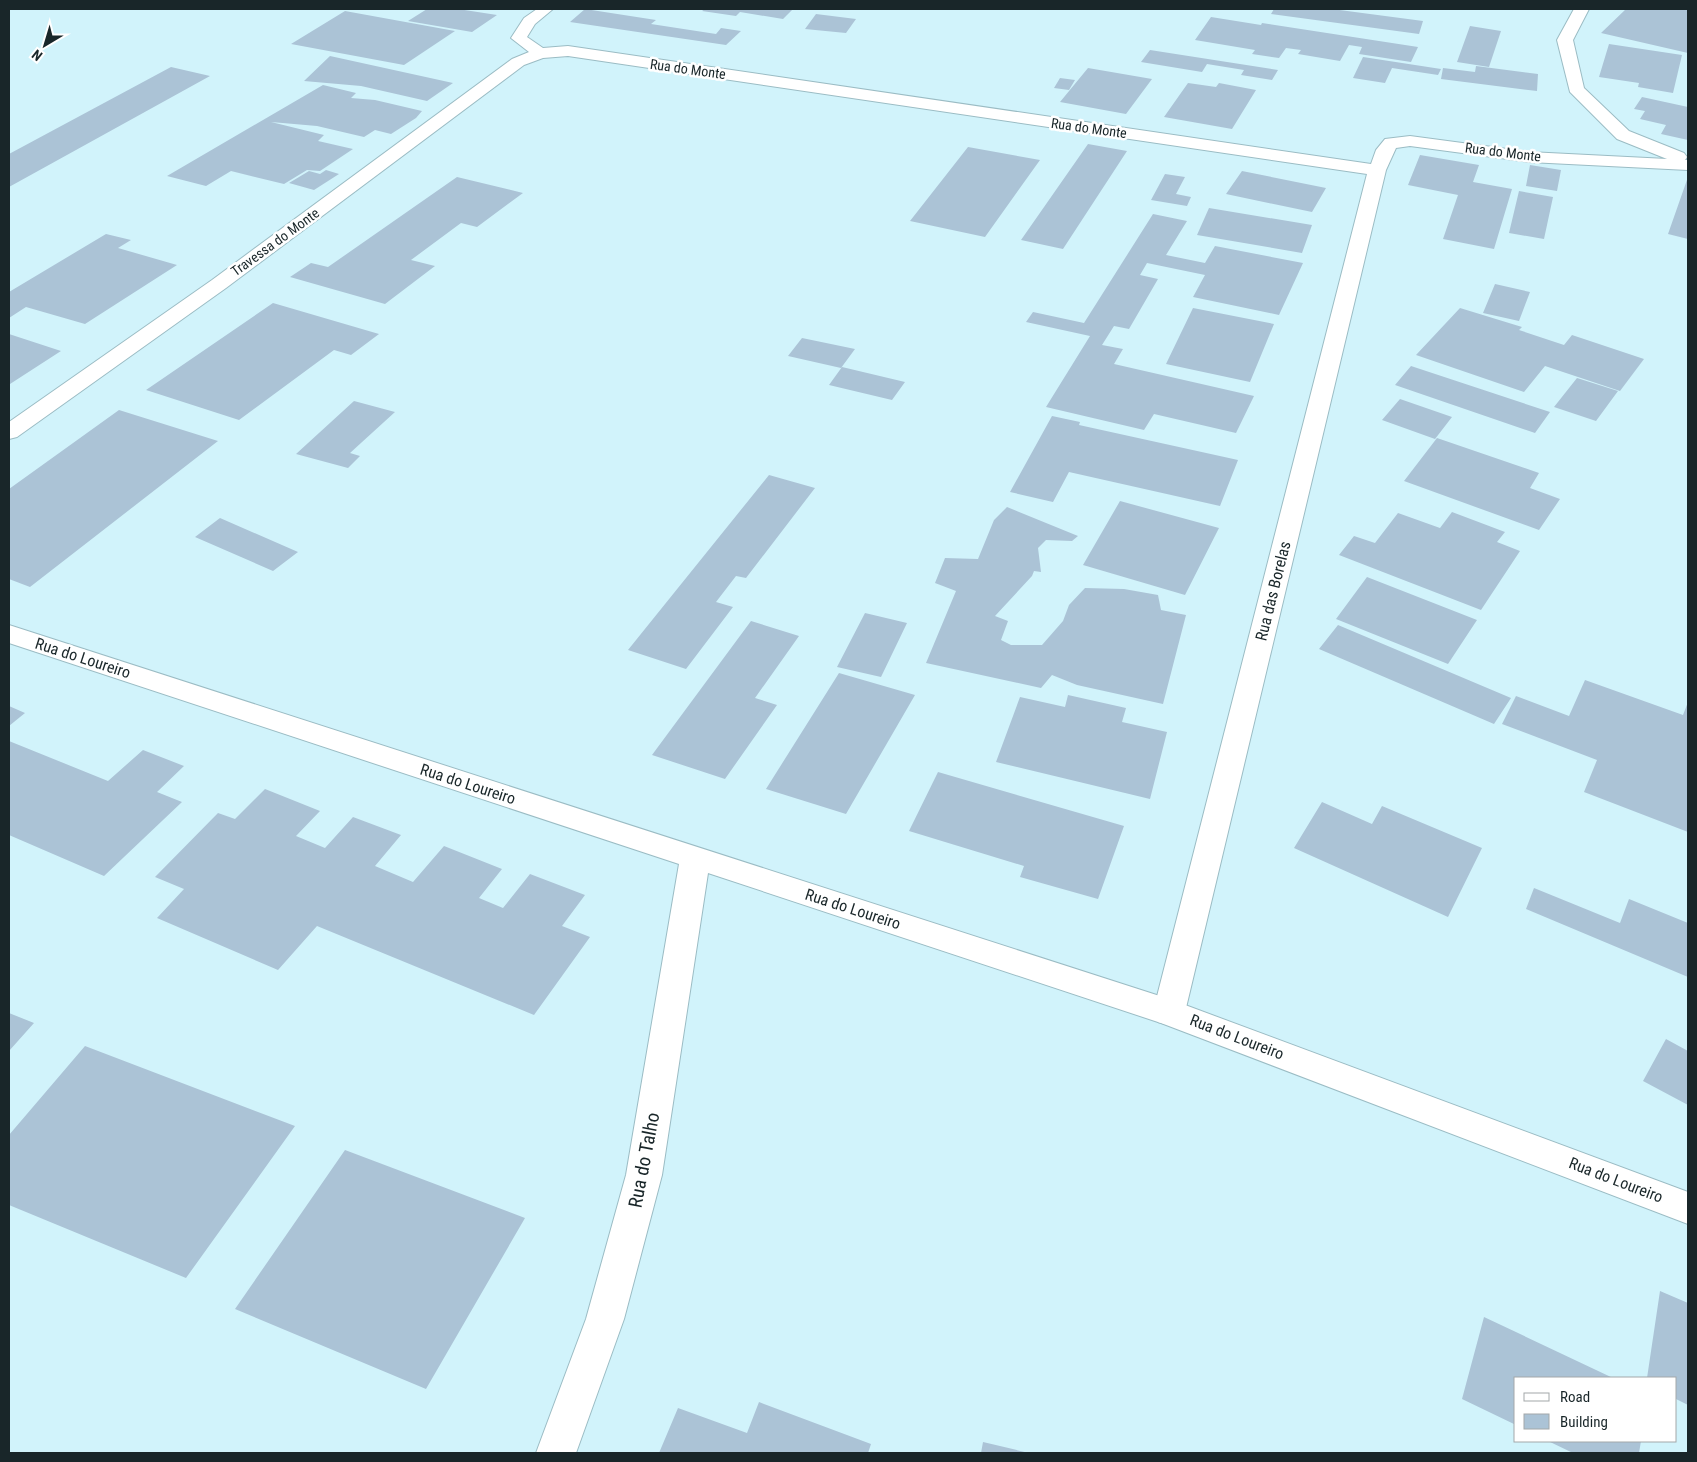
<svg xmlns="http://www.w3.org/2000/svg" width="1697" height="1462" font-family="'Roboto Condensed',sans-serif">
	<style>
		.building { fill: #abc3d6 }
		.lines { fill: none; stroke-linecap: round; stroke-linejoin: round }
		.minor-casing { stroke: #9bbcc4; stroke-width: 2 }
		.secondary-casing { stroke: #9bbcc4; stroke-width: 2 }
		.minor { fill: #fff; fill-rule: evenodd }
		.secondary { fill: #fff; fill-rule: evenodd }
		.labels { text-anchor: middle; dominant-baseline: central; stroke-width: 5; stroke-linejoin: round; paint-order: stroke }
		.far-street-label { font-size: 14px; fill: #192629; stroke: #fff }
		.street-label { font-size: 16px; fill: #192629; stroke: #fff }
		.near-street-label { font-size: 19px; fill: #192629; stroke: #fff }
	</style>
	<rect width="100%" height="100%" fill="#d1f3fb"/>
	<path class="building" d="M427 9H458L497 15 472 32 408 21Z
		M585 9 656 20 651 24 716 34 721 28 741 31 726 45 570 22Z
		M705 9H793L783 19 740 12 736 16 702 11Z
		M1274 9H1332L1423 21 1419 34 1271 14Z
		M1626 9H1688V53L1601 33Z
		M345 11 455 31 404 65 291 44Z
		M816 14 856 19 846 33 805 29Z
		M1211 17 1261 25 1262 23 1418 47 1411 62 1359 54 1362 47 1349 45 1340 61 1298 54 1301 50 1286 48 1279 58 1252 54 1255 50 1195 40Z
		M1470 26 1501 31 1489 67 1457 62Z
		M1609 44 1682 55 1673 93 1638 87 1639 83 1599 77Z
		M1150 50 1278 70 1272 80 1241 75 1244 70 1207 64 1202 72 1141 62Z
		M330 56 453 83 427 101 361 86 304 81Z
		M1363 57 1441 69 1438 75 1392 68 1385 83 1353 78Z
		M1476 66 1538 74 1537 91 1441 79 1443 68 1475 72Z
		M171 67 210 76 9 187V154Z
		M1088 68 1152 79 1126 114 1060 102Z
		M1060 78 1075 80 1069 90 1054 88Z
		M1188 83 1216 87 1219 83 1256 90 1232 129 1164 117Z
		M323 85 356 93 351 98 375 100 422 111 416 118 391 134 375 130 364 137 317 126 271 122 324 135 318 141 353 149 320 171 307 170 284 184 231 171 206 186 167 176Z
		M1642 97 1688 107V140L1661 134 1666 125 1640 119 1645 111 1634 109Z
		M1088 144 1127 151 1063 249 1021 240Z
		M968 147 1040 160 985 237 910 221Z
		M1420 155 1479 165 1473 182 1512 189 1494 249 1443 239 1458 195 1408 185Z
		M1530 165 1561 170 1557 191 1526 186Z
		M326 170 339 174 314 190 289 183 309 171 320 174Z
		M1242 171 1326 188 1312 212 1226 194Z
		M1165 174 1185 177 1176 194 1191 197 1187 206 1151 200Z
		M457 177 523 193 477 227 461 223 411 260 435 266 385 304 290 277 311 263 328 267Z
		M1688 177V239L1668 234Z
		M1519 191 1553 197 1544 239 1509 233Z
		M1209 208 1312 225 1302 253 1197 235Z
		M1153 214 1187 221 1166 255 1205 263 1215 246 1303 263 1279 315 1193 297 1205 275 1147 263 1140 275 1158 279 1129 329 1114 326 1102 345 1123 349 1114 364 1254 396 1236 433 1154 414 1144 430 1046 407 1090 336 1026 322 1033 312 1084 323Z
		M106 234 131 240 118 248 177 265 85 324 26 307 9 318V292Z
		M1495 284 1530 292 1519 321 1483 313Z
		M273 303 379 334 351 355 334 350 239 420 146 390Z
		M1193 308 1274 324 1250 382 1166 364Z
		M1460 308 1522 327 1519 330 1564 345 1572 335 1644 359 1620 391 1545 366 1524 392 1416 355Z
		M9 334 61 351 10 384 9 383Z
		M802 338 855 349 841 368 788 356Z
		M1411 366 1550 412 1535 433 1395 385Z
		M842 367 905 382 892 400 829 385Z
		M1577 378 1618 391 1596 421 1554 407Z
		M1400 399 1452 417 1435 439 1382 420Z
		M354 401 395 412 350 453 360 456 348 468 296 454Z
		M119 410 218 441 30 587 9 579V489Z
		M1052 416 1080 422 1079 425 1238 460 1220 506 1069 472 1053 502 1010 492Z
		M1437 438 1539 473 1530 488 1560 499 1539 530 1404 481Z
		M769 475 815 488 746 578 736 576 716 602 733 607 686 669 628 650Z
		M1120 501 1219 528 1185 595 1083 565Z
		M1007 507 1078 536 1072 541 1046 540 1038 548 1041 572 1034 571 1032 576 995 616 1008 621 1001 640 1011 645H1042L1063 621 1069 605 1085 588 1124 589 1158 595 1161 610 1186 615 1163 704 1077 685 1052 675 1041 688 926 663 956 591 935 583 945 558 978 559 994 520Z
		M1452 512 1505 532 1497 542 1520 551 1481 610 1339 555 1354 536 1375 543 1398 513 1440 528Z
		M220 518 298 552 273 571 195 537Z
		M1367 577 1477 620 1448 664 1336 619Z
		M865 613 907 623 881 677 837 667Z
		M751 621 799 636 755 698 777 705 725 779 652 755Z
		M1338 625 1511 698 1494 724 1319 649Z
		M839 673 915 695 846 814 766 789Z
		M1585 680 1683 715 1688 702V832L1584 792 1597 760 1502 724 1516 696 1569 716Z
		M1068 695 1126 708 1122 722 1167 732 1150 799 996 762 1020 697 1065 707Z
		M9 706 25 713 9 726Z
		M9 741 108 781 143 750 184 766 157 792 182 802 104 876 9 835Z
		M938 772 1124 826 1098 899 1020 877 1024 866 909 831Z
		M265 789 320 811 296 836 325 848 353 817 401 835 375 866 413 882 444 846 502 869 479 898 503 908 530 874 585 895 562 926 590 937 534 1015 317 926 278 970 157 918 184 889 155 877 218 813 235 819Z
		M1322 802 1372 824 1382 806 1482 848 1448 917 1294 848Z
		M1534 888 1620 923 1629 899 1688 923V977L1526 909Z
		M9 1013 34 1023 9 1051Z
		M1666 1039 1688 1051V1105L1643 1081Z
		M85 1046 295 1126 186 1278 9 1205V1135Z
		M345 1150 525 1218 426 1389 235 1309Z
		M1660 1291 1688 1303V1405L1676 1399V1378H1647Z
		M1484 1317 1613 1378H1516V1425L1462 1399Z
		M759 1402 871 1444 868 1453H659L678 1408 747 1433Z
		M1548 1441H1641L1639 1453H1573Z
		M983 1442 1029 1453H981Z"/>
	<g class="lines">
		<defs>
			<path id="minor" d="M537 9H553L535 24 527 37 543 48 568 46 1371 164 1376 150 1385 139 1410 136 1529 152 1667 159 1617 139 1570 92 1557 40 1574 9H1589L1573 40 1584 88 1629 131 1684 153 1687 157 1685 160H1688V170L1529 162 1410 146 1396 148 1386 170 1185 1012 1180 1022 1169 1025 1158 1022 1153 1012 1367 174 568 56 543 58 524 65 226 288 17 437 9 439V422L212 280 512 59 529 52 511 38 524 18Z"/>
			<path id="secondary" d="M9 625 1169 999 1688 1192V1224L1161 1023 708 873 662 1175 624 1319 576 1453H536L586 1319 626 1175 679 864 9 643Z"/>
		</defs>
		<use href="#minor" class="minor-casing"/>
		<use href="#secondary" class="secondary-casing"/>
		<use href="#minor" class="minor"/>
		<use href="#secondary" class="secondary"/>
	</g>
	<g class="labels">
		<g class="far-street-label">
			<text transform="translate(688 69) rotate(8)">Rua do Monte</text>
			<text transform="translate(1089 128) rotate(8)">Rua do Monte</text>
			<text transform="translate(1503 152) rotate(7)">Rua do Monte</text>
			<text transform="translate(275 242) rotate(-36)">Travessa do Monte</text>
		</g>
		<g class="street-label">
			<text transform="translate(1273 591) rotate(-76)">Rua das Borelas</text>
			<text transform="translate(83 658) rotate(18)">Rua do Loureiro</text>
			<text transform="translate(468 784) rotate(18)">Rua do Loureiro</text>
			<text transform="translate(853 909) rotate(18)">Rua do Loureiro</text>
			<text transform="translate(1237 1037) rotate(21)">Rua do Loureiro</text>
			<text transform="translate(1616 1180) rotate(21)">Rua do Loureiro</text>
		</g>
		<g class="near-street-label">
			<text transform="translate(644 1160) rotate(-79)">Rua do Talho</text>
		</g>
	</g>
	<rect width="1697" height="1462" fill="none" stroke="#192629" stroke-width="20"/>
	<rect x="1514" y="1377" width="162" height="65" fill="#ffffff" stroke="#a3a8a9"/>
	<rect x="1524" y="1393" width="25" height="8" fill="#ffffff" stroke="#a3a8a9"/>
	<text x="1560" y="1402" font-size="15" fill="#192629">Road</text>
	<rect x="1524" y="1414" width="25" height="15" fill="#abc3d6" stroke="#a3a8a9"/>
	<text x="1560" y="1427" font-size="15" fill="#192629">Building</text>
	<g transform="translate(45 45) rotate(218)" stroke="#ffffff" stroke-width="4" paint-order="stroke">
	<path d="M0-4L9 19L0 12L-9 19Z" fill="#192629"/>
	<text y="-8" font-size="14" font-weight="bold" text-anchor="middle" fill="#192629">N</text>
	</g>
</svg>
